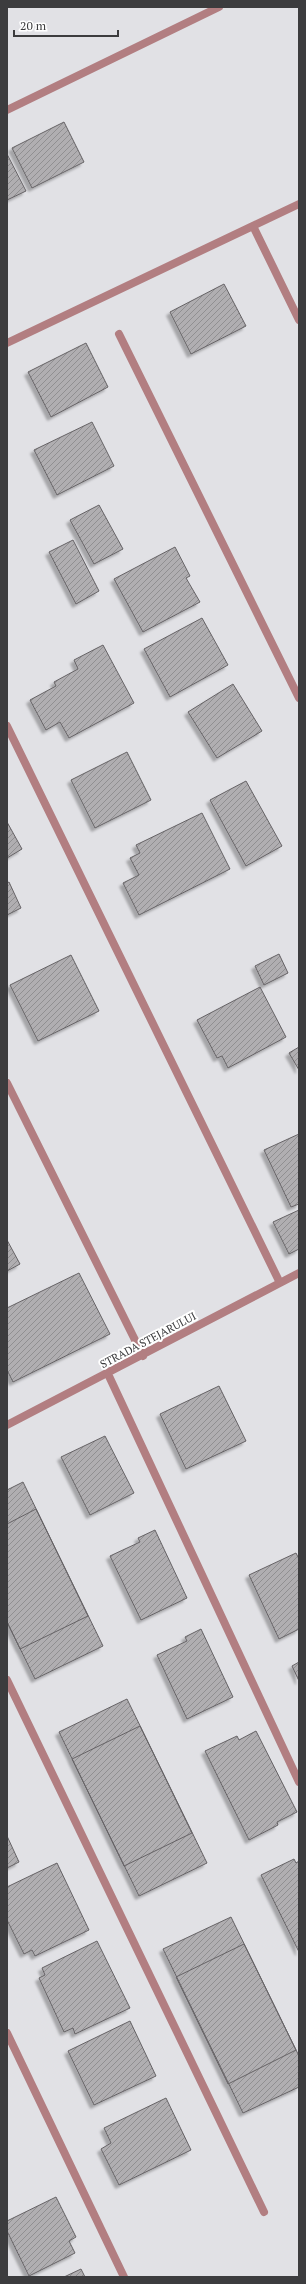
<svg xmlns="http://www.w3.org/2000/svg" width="306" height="2284" font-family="'PT Serif',serif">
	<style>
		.building { fill: url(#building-hatch); stroke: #666366; filter: url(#shadow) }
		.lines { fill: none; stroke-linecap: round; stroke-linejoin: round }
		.street { stroke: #b27e81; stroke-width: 8 }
		.labels { text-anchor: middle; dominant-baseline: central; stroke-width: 4; stroke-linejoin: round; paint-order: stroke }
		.street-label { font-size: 11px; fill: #3c3c3e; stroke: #fff }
	</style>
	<defs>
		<pattern id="building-hatch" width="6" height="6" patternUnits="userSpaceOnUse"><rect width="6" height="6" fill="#b0aeb1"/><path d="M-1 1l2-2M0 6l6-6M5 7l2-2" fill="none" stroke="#908f91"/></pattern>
		<filter id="shadow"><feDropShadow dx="-3.5" dy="3.5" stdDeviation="1" flood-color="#0004"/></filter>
	</defs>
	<rect width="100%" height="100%" fill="#e1e1e5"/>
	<path class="building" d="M64 122 84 162 32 188 12 148Z
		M7 154 26 191 7 200Z
		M224 284 246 326 191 354 170 312Z
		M86 343 108 387 51 417 28 372Z
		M92 422 114 466 57 495 34 450Z
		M99 505 123 549 94 564 70 520Z
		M73 540 99 591 76 604 49 552Z
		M175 547 190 576 186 578 200 602 143 632 114 579Z
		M202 618 228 665 170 697 144 649Z
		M103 645 134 703 69 738 60 722 46 730 30 700 56 686 54 682 78 669 74 660Z
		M233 684 262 731 217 758 188 712Z
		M127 752 151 800 95 828 71 780Z
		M246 781 282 846 246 866 210 800Z
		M202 813 230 869 139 915 123 883 139 875 130 858 140 853 136 845Z
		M7 822 22 849 7 858Z
		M9 882 21 908 7 915V883Z
		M279 954 288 973 264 985 255 966Z
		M71 955 99 1011 38 1041 10 985Z
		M260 987 286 1037 228 1068 222 1056 217 1058 197 1020Z
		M299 1047V1070L289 1053Z
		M299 1134V1204L291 1207 264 1150Z
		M299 1210V1249L289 1254 273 1222Z
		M7 1240 20 1264 7 1271Z
		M79 1273 110 1334 13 1382 7 1370V1308Z
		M219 1386 246 1441 186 1469 160 1414Z
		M105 1436 134 1493 90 1515 61 1457Z
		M23 1482 103 1646 35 1679 7 1622V1490Z
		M36 1509 88 1616 20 1649 7 1622V1524Z
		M155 1530 187 1598 141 1620 110 1556 140 1542 138 1538Z
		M296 1553 299 1559V1629L279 1639 249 1575Z
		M201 1629 233 1697 187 1719 157 1655 187 1641 185 1637Z
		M299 1662V1681L292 1666Z
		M127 1699 207 1863 139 1896 59 1732Z
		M140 1726 192 1833 124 1866 72 1759Z
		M256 1731 297 1812 277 1822 278 1825 249 1840 205 1751 237 1736 239 1740Z
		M7 1836 19 1862 7 1868Z
		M294 1859 296 1863 299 1861V1952L261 1875Z
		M57 1863 89 1930 35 1956 32 1950 24 1954 7 1920V1887Z
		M231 1917 299 2056V2087L243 2113 163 1949Z
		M97 1941 130 2008 75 2034 73 2028 64 2032 39 1978 45 1975 42 1968Z
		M244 1944 296 2050 228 2084 176 1977Z
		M130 2021 156 2076 94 2105 68 2051Z
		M166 2098 191 2150 119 2185 101 2149 111 2143 104 2128Z
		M56 2197 76 2237 69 2241 75 2253 29 2276 7 2231V2221Z
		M81 2269 85 2277H64Z"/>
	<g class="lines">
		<path class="street" d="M7 110 219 7
			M253 226 299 320
			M119 334 299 698
			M7 343 299 204
			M7 726 280 1283
			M7 1083 143 1356
			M108 1374 299 1782
			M7 1425 299 1273
			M7 1680 264 2212
			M7 2033 124 2277"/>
	</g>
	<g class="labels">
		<g class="street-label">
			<text transform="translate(148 1340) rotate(-28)">STRADA STEJARULUI</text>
		</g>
	</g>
	<rect width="306" height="2284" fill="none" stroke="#3c3c3e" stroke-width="16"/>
	<path d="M14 30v6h104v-6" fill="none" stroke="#3c3c3e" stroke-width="2"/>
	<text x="20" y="30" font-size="12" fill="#3c3c3e" stroke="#ffffff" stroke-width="3" paint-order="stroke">20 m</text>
</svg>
